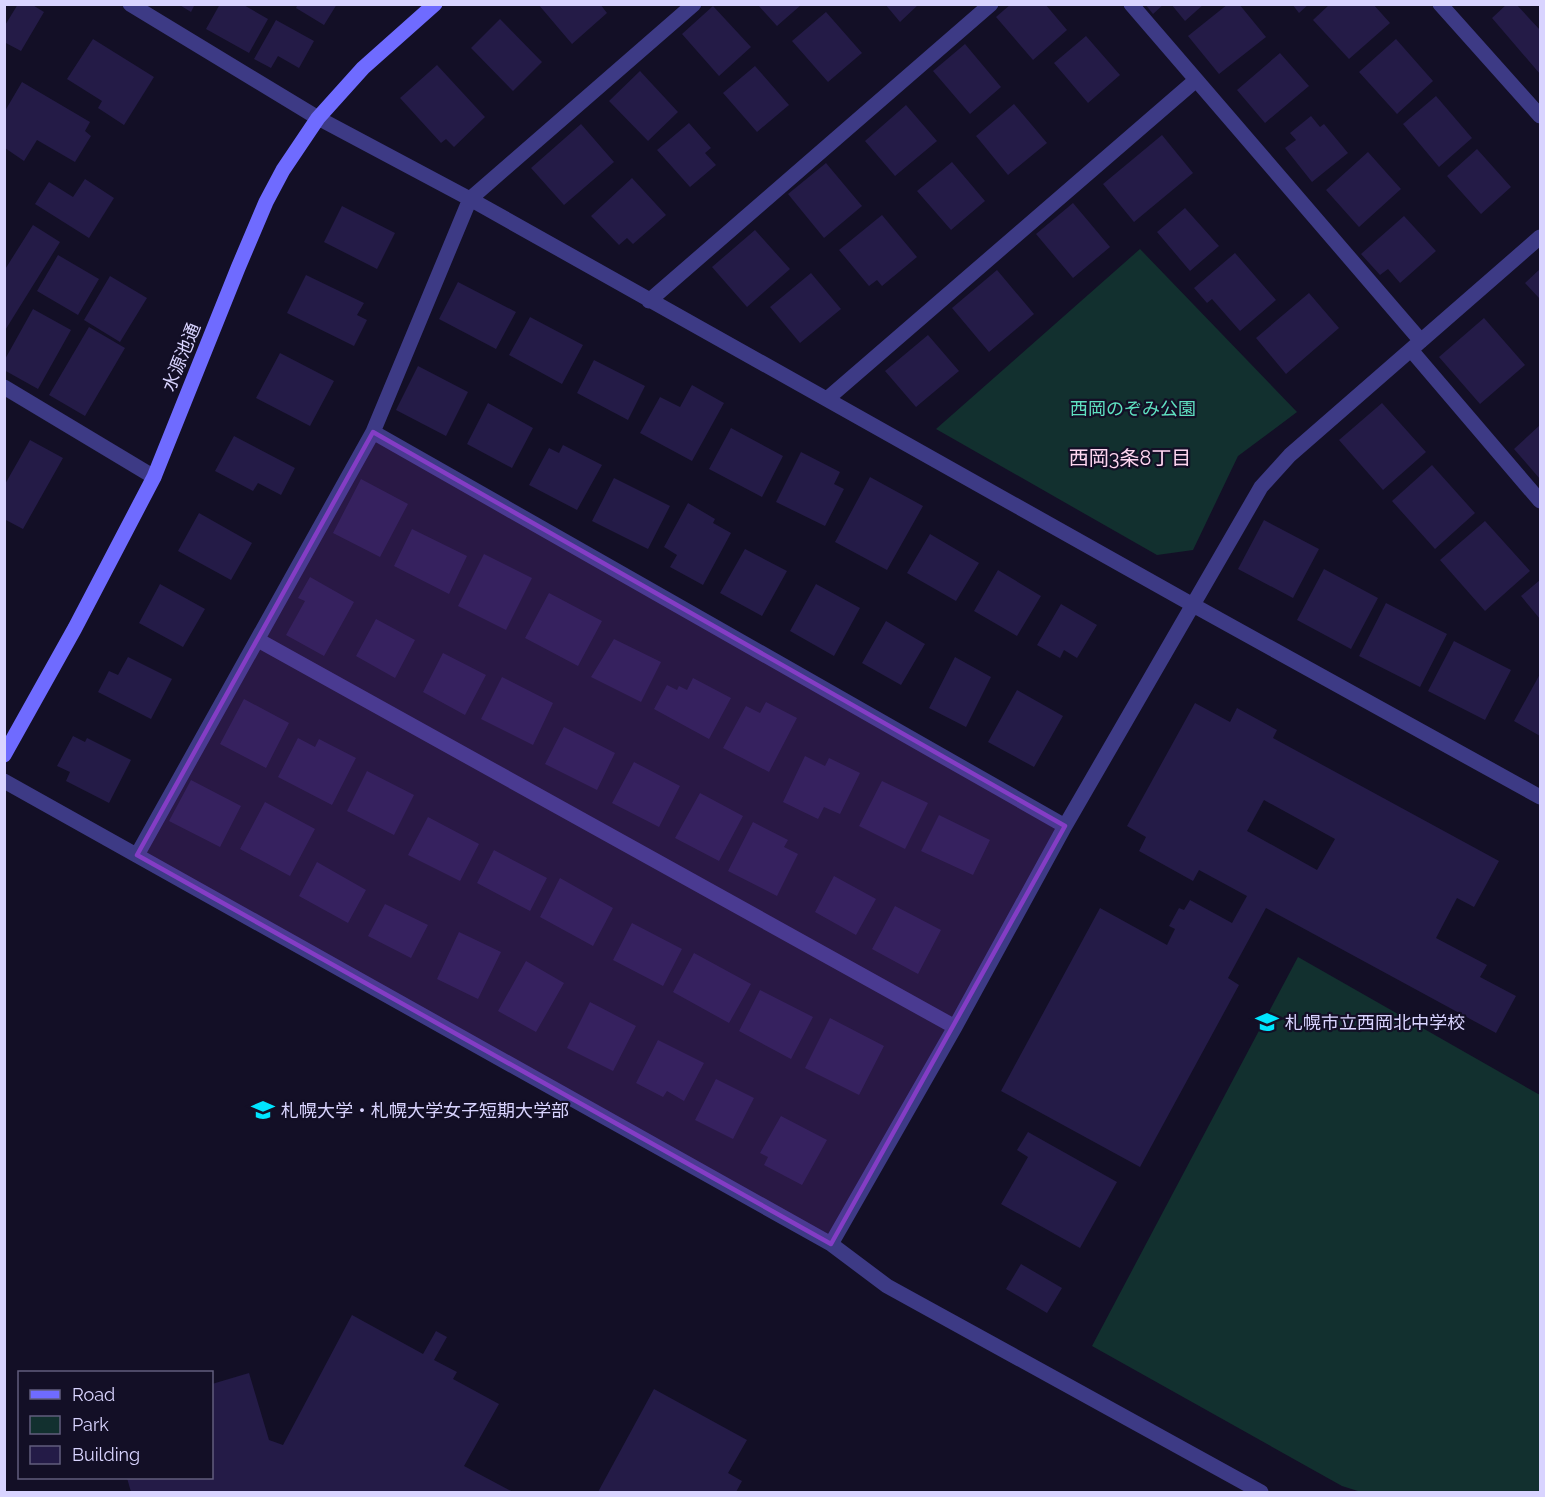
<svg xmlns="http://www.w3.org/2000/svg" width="1545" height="1497" font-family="Raleway,'Noto Sans JP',sans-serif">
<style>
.green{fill:#12302f}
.building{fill:#241b47;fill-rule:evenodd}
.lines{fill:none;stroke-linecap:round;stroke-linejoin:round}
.street{stroke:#3d3a85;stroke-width:15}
.secondary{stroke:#6f6bff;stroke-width:15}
.marked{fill:#843dc5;fill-opacity:0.2;stroke:#843dc5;stroke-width:4.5;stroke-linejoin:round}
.labels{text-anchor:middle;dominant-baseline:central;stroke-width:4.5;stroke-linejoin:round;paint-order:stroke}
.street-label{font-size:18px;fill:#d9d4ff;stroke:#130f26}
.park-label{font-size:18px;fill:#5fe0c0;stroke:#130f26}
.poi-label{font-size:18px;fill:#d9d4ff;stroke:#130f26;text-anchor:start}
.neighbourhood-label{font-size:20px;fill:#ffd6f0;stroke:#130f26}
</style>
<rect width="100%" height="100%" fill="#130f26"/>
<path class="green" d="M1140,249l157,163 -59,44 -45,94 -36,5 -221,-126z
M1298,957l242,138v397h-179l-19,-6 -250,-140z"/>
<path class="building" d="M18,4h13l13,8 -23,39 -17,-9v-15z
M178,4h17l-4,8z
M220,4h22l26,15 -19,34 -43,-24z
M298,4h39l-13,21 -28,-17z
M538,4h62l7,9 -35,31z
M885,4h34l-19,18z
M1011,4h34l22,26 -34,30 -37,-43z
M1145,4h19l-11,10z
M1171,4h33l-19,17z
M1228,4h11l27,33 -47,37 -31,-38z
M1292,4h17l-10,9z
M1330,4h43l17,19 -41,36 -36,-39z
M1507,4h9l24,26v44l-48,-56z
M758,5h43l-24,21z
M713,6l38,41 -32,29 -37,-42z
M826,12l36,41 -34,29 -36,-41z
M500,19l42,43 -29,29 -42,-43z
M276,20l38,21 -15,27 -21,-12 -7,12 -17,-9z
M1086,36l34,39 -32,28 -34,-40z
M93,39l61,38 -30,48 -26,-17 4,-7 -35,-22z
M1396,39l37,42 -36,33 -38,-42z
M965,44l36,43 -31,27 -37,-43z
M1280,53l29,33 -44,37 -28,-33z
M437,65l48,52 -31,30 -8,-8 -5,4 -41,-45z
M755,66l34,39 -32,27 -34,-39z
M640,71l38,41 -30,29 -39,-40z
M22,82l68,40 -5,9 6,5 -16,26 -38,-22 -13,21 -19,-13v-37z
M1436,96l36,42 -33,29 -36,-43z
M1014,104l33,39 -39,32 -32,-39z
M906,105l31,36 -42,35 -30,-35z
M1311,116l9,11 4,-3 24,29 -36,29 -27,-34 11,-8 -6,-7z
M689,123l22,25 -6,5 11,12 -26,22 -33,-37z
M581,124l33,38 -50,43 -33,-37z
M1162,135l31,38 -59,49 -31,-38z
M1477,149l34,38 -30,27 -34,-38z
M1368,152l33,37 -42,38 -33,-37z
M952,162l33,39 -34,29 -34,-39z
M826,163l36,43 -38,32 -36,-44z
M632,178l34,37 -33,29 -6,-6 -8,7 -28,-29z
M85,179l29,19 -25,40 -54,-34 14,-22 24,15z
M1073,203l37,44 -37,31 -37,-44z
M342,206l53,27 -18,36 -53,-27z
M1185,208l34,38 -29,25 -33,-39z
M882,215l35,42 -35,29 -5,-6 -8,6 -30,-36z
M1404,216l32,35 -36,32 -12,-14 -8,6 -19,-21z
M33,225l27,17 -56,90v-61z
M755,230l35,39 -43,38 -35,-40z
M1235,253l41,47 -36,31 -28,-32 -5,4 -13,-15z
M58,255l41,24 -21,36 -41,-24z
M1540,269v30l-15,-16z
M997,270l37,44 -45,38 -37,-44z
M811,273l30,36 -41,34 -30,-36z
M306,275l58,28 -7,12 10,5 -13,26 -67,-33z
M110,276l37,22 -27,44 -36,-22z
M458,282l58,30 -20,37 -57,-30z
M1309,293l30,35 -53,46 -30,-36z
M33,309l38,21 -33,59 -34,-19v-9z
M530,317l53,28 -21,39 -53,-29z
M1484,318l41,47 -45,39 -41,-47z
M89,327l36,21 -40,68 -36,-21z
M928,335l31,36 -43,36 -31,-36z
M280,353l54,28 -24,45 -54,-28z
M594,360l51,26 -17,34 -51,-27z
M418,366l50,26 -22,44 -50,-26z
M692,385l32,18 -32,58 -52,-28 20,-36 20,10z
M488,403l45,25 -21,40 -45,-24z
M1382,403l44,49 -43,38 -44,-50z
M1540,425v54l-26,-30z
M731,428l52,28 -21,41 -53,-28z
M234,436l61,32 -14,27 -23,-12 -5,8 -38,-20z
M30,440l33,18 -40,71 -19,-10v-33z
M563,445l39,20 -25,45 -48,-25 20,-37 10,5z
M801,452l39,20 -6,12 10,5 -19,37 -49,-24z
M1432,465l43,48 -40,36 -43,-48z
M870,477l53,29 -36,64 -52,-28z
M614,478l56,28 -22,43 -56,-28z
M361,479l47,25 -28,53 -47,-24z
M688,503l27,16 -2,4 18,10 -28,52 -33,-18 7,-12 -13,-8z
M199,513l53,30 -21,37 -53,-29z
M1264,520l55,29 -26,49 -55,-29z
M1485,521l45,50 -45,40 -45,-51z
M412,529l55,27 -18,38 -55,-28z
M930,534l49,29 -23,38 -49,-28z
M745,549l42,22 -25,45 -42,-23z
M484,554l48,24 -26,52 -48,-24z
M1324,569l54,29 -27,51 -54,-29z
M998,570l43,26 -24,40 -43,-25z
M310,577l44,25 -30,54 -38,-21 19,-34 -7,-3z
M1540,580v39l-19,-23z
M160,584l45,25 -22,38 -44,-24z
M816,584l44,24 -26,48 -44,-25z
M549,593l53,28 -24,45 -53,-28z
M1386,603l61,31 -27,53 -61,-31z
M1061,604l36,21 -20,33 -13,-8 -4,8 -23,-13z
M376,619l39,21 -20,38 -39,-22z
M886,621l39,23 -24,41 -39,-22z
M614,639l47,23 -20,40 -50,-25z
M1454,641l57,29 -26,50 -57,-29z
M443,653l43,22 -21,40 -42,-23z
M128,657l44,22 -21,40 -53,-27 11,-21 9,4z
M955,657l36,20 -25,50 -37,-19z
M1540,674v62l-26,-15z
M502,677l51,26 -20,42 -52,-26z
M693,678l38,20 -22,41 -55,-30 13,-24 10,5 2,-4 8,4z
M1017,690l46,26 -29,51 -46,-25z
M244,699l45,24 -23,45 -46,-24z
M766,702l31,16 -28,54 -46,-24 23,-42 14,7z
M1195,703l35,19 7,-14 40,22 -4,8 226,123 -25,46 -17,-9 -21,40 51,27 -7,12 36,19 -20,37 -230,-125 -38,70 11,7 -99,182 -139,-76 99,-183 67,37 8,-16 -6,-3 10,-18 5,2 6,-10 42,23 15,-27 -48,-26 -6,11 -54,-30 7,-14 -19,-11zM1264,800l71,39 -18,31 -70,-39z
M564,727l51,26 -18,37 -52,-26z
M73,736l12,6 2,-4 44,22 -22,43 -43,-22 4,-9 -13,-6z
M298,738l17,9 4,-8 37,19 -24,47 -54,-28z
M805,756l20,10 4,-8 31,15 -20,41 -16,-7 -6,12 -35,-17z
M634,762l46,24 -21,41 -47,-24z
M367,771l47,24 -20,40 -47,-24z
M191,780l50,26 -21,41 -51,-26z
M882,781l46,22 -23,46 -46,-23z
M700,793l43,23 -24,45 -44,-23z
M265,802l50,27 -25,47 -50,-27z
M939,815l51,25 -17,35 -52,-24z
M428,817l51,27 -19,37 -52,-26z
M753,822l35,18 -4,7 14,7 -21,42 -49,-25z
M494,850l53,28 -17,33 -53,-28z
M317,862l49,28 -18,33 -49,-27z
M834,876l42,23 -20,36 -41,-23z
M560,878l53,30 -20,38 -53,-29z
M385,904l43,21 -17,33 -43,-22z
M895,906l46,24 -23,44 -46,-25z
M632,923l50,26 -19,37 -50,-26z
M459,932l42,20 -23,47 -41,-20z
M694,953l57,31 -22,39 -56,-31z
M526,961l38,22 -28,49 -38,-21z
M760,990l53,27 -22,42 -52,-28z
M590,1002l46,24 -23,45 -46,-23z
M830,1018l54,28 -25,49 -54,-27z
M658,1040l46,23 -20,38 -17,-10 -4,6 -27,-14z
M716,1079l38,19 -21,41 -38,-19z
M781,1116l46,24 -25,45 -38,-20 4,-8 -8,-4z
M1028,1132l89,50 -37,66 -79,-44 27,-47 -11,-7z
M1021,1264l41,24 -15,25 -41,-24z
M352,1315l71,39 13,-23 11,6 -13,23 23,12 -4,7 46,25 -35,62 49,26h-382l-4,-14h85v-94l37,-11 20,67 14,5z
M654,1389l93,51 -19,33 14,8 -6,11h-138z"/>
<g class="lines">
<path class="street" d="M130,4l188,114 152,81 723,406 347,192
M1131,4l290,337
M1440,4l100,112
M649,301l342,-297
M1411,350l129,151
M4,387l150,90
M827,399l369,-319
M373,432l692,394
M258,640l697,387
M4,781l827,463 124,-217 110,-201 196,-339 29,-32 250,-218
M137,855l236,-423 97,-233 224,-195
M831,1244l56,42 374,206"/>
<path class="secondary" d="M4,755l71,-127 79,-151 84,-209 28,-66 17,-32 35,-52 45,-50 72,-64"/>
</g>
<path class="marked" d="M373,432l692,394 -234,418 -694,-389z"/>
<defs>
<g id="school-bare" transform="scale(1.8)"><path d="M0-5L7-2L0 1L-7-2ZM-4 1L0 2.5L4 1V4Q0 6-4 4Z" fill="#00e5ff" stroke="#130f26" stroke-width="2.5" paint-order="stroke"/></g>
<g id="university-bare" transform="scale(1.8)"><path d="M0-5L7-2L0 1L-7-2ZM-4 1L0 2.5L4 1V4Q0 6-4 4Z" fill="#00e5ff" stroke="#130f26" stroke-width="2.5" paint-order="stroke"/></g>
</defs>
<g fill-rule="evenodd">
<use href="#school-bare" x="1267" y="1022"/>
<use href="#university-bare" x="263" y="1110"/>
</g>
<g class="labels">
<g class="street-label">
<text transform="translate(181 357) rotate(-68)">水源池通</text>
</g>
<g class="park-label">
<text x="1133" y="408">西岡のぞみ公園</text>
</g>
<g class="poi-label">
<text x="1285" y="1022">札幌市立西岡北中学校</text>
<text x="281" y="1110">札幌大学・札幌大学女子短期大学部</text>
</g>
<g class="neighbourhood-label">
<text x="1130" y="458">西岡3条8丁目</text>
</g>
</g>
<rect width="1545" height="1497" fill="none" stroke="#d9d4ff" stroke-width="12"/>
<rect x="18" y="1371" width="195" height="108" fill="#130f26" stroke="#625e7d" stroke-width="1.5"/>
<rect x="30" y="1390" width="30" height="9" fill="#6f6bff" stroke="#625e7d" stroke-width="1.5"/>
<text x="72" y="1401" font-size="18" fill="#d9d4ff">Road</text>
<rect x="30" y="1416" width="30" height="18" fill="#12302f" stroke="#625e7d" stroke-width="1.5"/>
<text x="72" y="1431" font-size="18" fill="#d9d4ff">Park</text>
<rect x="30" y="1446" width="30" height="18" fill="#241b47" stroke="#625e7d" stroke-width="1.5"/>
<text x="72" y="1461" font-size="18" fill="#d9d4ff">Building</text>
</svg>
